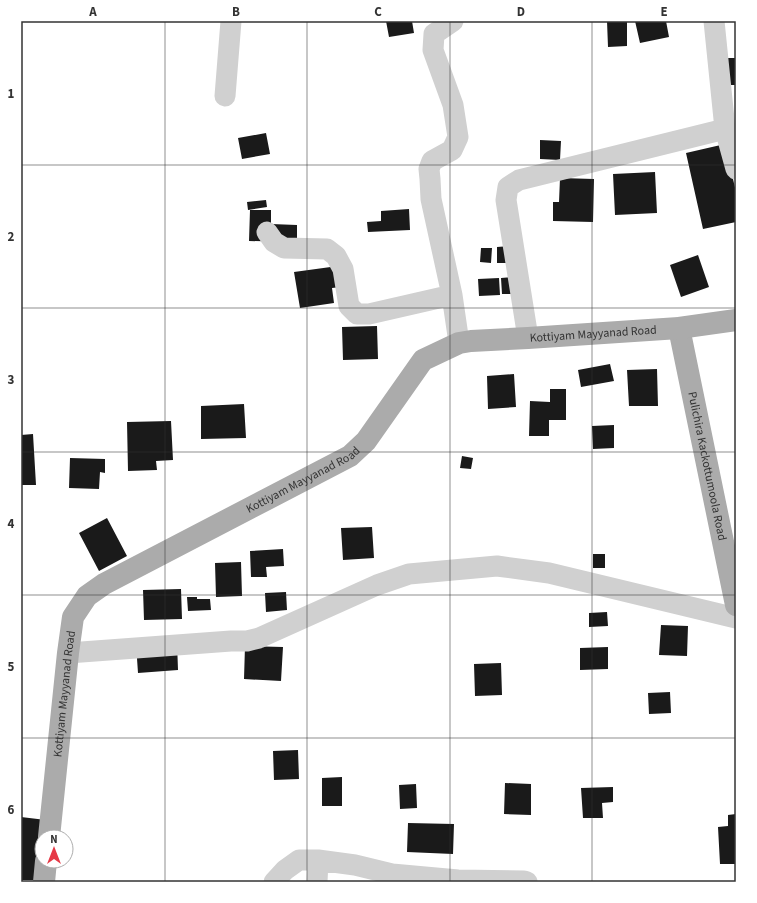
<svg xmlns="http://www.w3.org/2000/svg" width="757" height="903" font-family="'Source Sans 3',sans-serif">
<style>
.building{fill:#1a1a1a}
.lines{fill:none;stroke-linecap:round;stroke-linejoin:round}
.minor{stroke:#d0d0d0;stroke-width:21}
.major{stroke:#ababab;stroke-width:22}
.grid{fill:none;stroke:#333;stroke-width:1;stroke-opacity:0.55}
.labels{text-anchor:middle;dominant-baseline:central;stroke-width:4;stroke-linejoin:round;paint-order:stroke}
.street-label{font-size:12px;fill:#333;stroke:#fff}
.neatline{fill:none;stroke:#333;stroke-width:1.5}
.grid-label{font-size:13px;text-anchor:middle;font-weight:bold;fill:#333}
</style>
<rect width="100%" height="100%" fill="#fff"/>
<path class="building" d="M386,21h26l2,12 -25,4z
M607,21h20v25l-19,1z
M635,21h31l3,16 -29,6z
M726,58h10v27h-9z
M266,133l4,21 -28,5 -4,-21z
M540,140l21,1 -1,19 -20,-1z
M725,144l11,48v30l-33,7 -17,-76z
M655,172l2,41 -42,2 -2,-41z
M560,178l34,1 -1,43 -40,-1v-19h6z
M266,200l1,7 -19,3 -1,-8z
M409,209l1,21 -42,2 -1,-10 14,-1v-10z
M250,210h21v14l26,1v17l-48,-1z
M510,246v17h-13v-16z
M481,248h11l-1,15 -11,-1z
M698,255l11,32 -28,10 -11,-32z
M338,266l3,21 -9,1 2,15 -34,5 -6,-36z
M515,277l1,17h-14l-1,-16z
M499,278l1,17 -21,1 -1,-17z
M377,326l1,33 -35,1 -1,-33z
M610,364l4,17 -33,6 -3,-17z
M657,369l1,37h-29l-2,-36z
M514,374l2,33 -28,2 -1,-33z
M550,389h16v31h-17v16h-20l1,-35 20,1z
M244,404l2,34 -45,1v-33z
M171,421l2,39 -17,1 1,9 -29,1 -1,-49z
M614,425v23l-21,1 -1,-23z
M33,434l3,51h-15v-50z
M462,456l11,2 -2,11 -11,-1z
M70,458l35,1v14l-5,-1 -1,17 -30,-1z
M107,518l20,38 -28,15 -20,-38z
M372,527l2,31 -31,2 -2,-32z
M283,549l1,17 -18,1 1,10h-16l-1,-26z
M593,554h12v14h-12z
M241,562l1,34 -26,1 -1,-34z
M181,589l1,30 -38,1 -1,-30z
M286,592l1,18 -21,2 -1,-19z
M187,597h10v2h13l1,11 -23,1z
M607,612l1,14 -19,1v-14z
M661,625l27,1 -1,30 -28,-1z
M177,642l1,28 -40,3 -2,-29z
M245,646l38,1 -2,34 -37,-2z
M608,647v22l-28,1v-22z
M501,663l1,32 -27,1 -1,-32z
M670,692l1,21 -22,1 -1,-21z
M298,750l1,29 -25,1 -1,-29z
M342,777v29h-20v-28z
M505,783l26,1v31l-27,-1z
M416,784l1,24 -17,1 -1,-24z
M613,787v15l-11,1 1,15h-20l-2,-30z
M736,814v50h-16l-2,-37 10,-1v-11z
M21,817l25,3 -4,17v20l-7,23h-14z
M408,823l46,1 -1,30 -46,-2z"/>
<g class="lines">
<path class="minor" d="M453,21l-19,13 -1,16 20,55 5,32 -6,13 -20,11 -3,8 1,10 1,20 21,96 7,48
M714,21l11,108 11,40
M225,96l6,-75
M267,232l7,10 10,6 43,1 9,7 7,13 6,37 8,8h12l83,-19
M528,338l-22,-138 2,-13 11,-7 206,-51
M68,653l163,-12h16l12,-3 118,-53 32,-11 88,-8 52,7 187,45
M274,882l11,-12 14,-10h19l37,5 37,9 66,6 66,1 3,1
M317,882l1,-22"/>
<g class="major">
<path id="s1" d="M679,328l57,277"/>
<path id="s2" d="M49,837l19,-184 5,-36 14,-21 17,-12 246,-128 16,-15 57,-81 36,-17 12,-2 57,-3 151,-10 57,-8"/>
<path d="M44,882l2,-21"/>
</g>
</g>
<path class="grid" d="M165,21v861M307,21v861M450,21v861M592,21v861M21,165h715M21,308h715M21,452h715M21,595h715M21,738h715"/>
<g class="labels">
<g class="street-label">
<text stroke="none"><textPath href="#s2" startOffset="840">Kottiyam Mayyanad Road</textPath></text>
<text stroke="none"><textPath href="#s1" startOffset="141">Pulichira Kackottumoola Road</textPath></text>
<text stroke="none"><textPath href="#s2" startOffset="492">Kottiyam Mayyanad Road</textPath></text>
<text stroke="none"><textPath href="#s2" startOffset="144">Kottiyam Mayyanad Road</textPath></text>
</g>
</g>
<rect width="757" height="903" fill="none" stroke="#ffffff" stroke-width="44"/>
<g transform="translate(54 849)"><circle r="19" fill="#ffffff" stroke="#adadad"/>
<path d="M0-3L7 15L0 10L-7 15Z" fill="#e63946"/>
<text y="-6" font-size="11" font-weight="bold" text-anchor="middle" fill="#333333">N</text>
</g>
<rect x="22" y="22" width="713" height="859" class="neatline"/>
<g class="grid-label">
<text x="93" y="16">A</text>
<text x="236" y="16">B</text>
<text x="378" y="16">C</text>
<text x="521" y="16">D</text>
<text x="664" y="16">E</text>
<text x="11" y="98">1</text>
<text x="11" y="241">2</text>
<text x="11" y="384">3</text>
<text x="11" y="528">4</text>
<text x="11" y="671">5</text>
<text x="11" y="814">6</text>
</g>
</svg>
